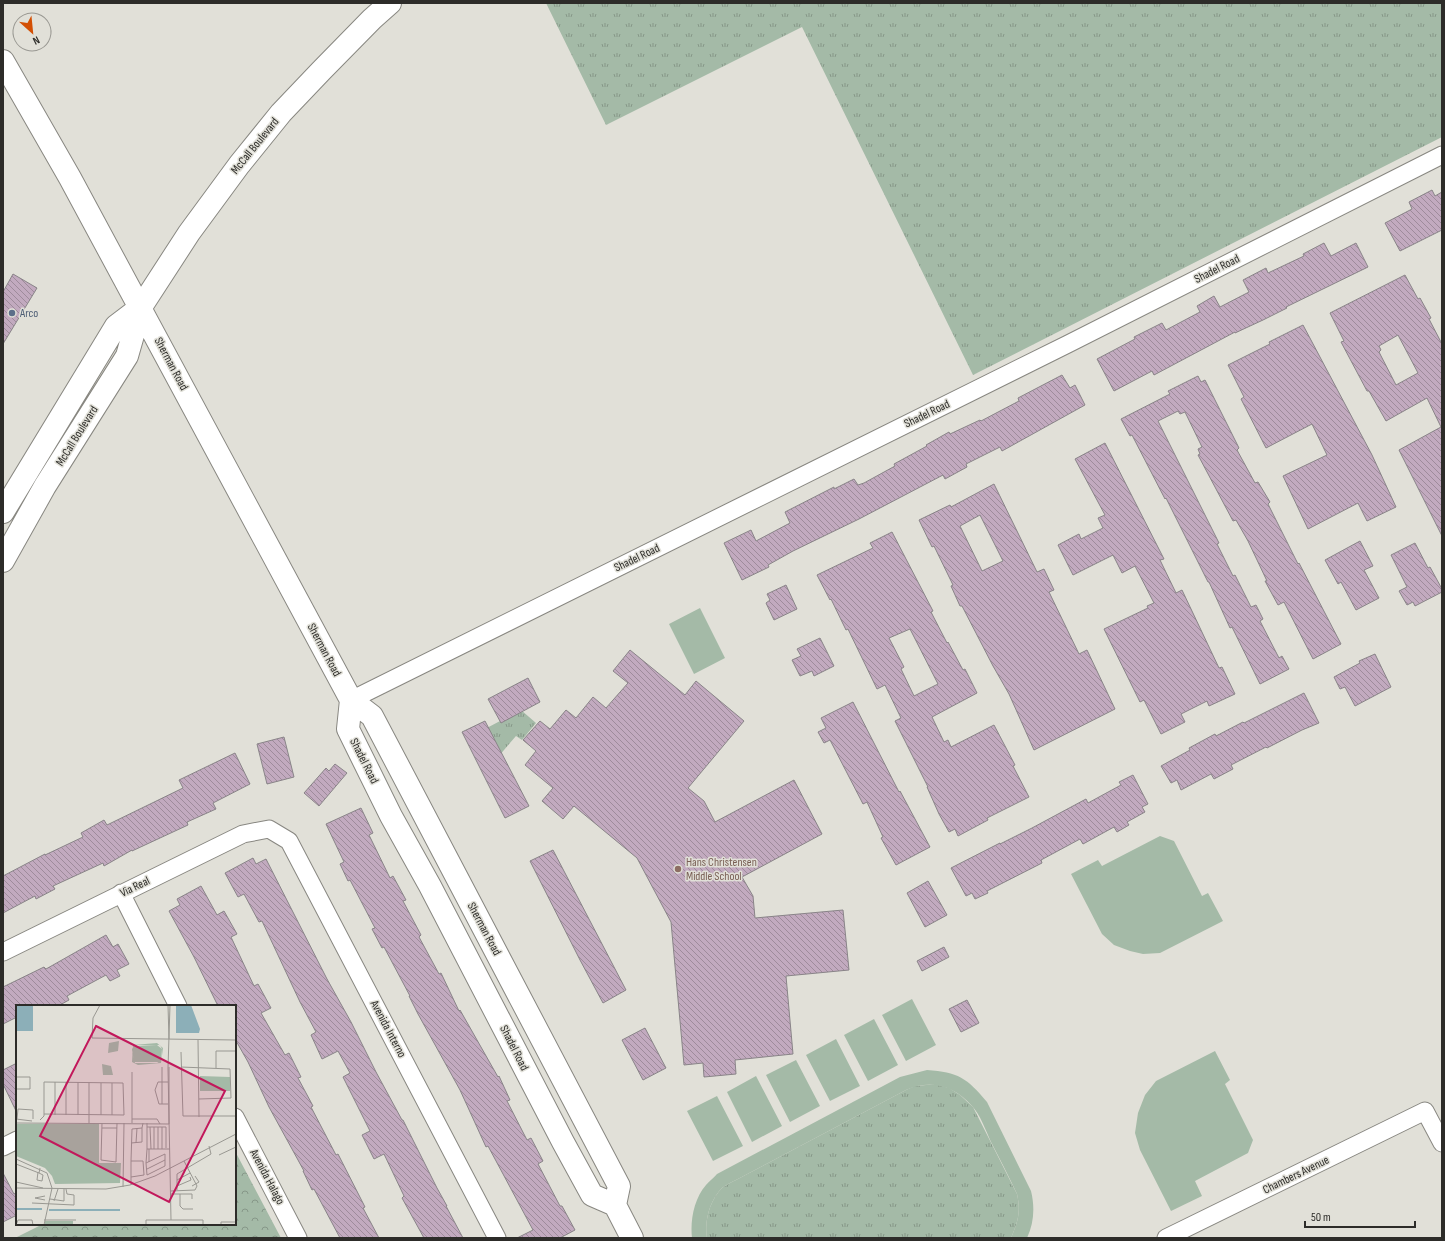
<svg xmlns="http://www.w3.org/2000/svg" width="1445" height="1241" font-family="'Sofia Sans Condensed',sans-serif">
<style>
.grass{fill:url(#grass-tufts)}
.park{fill:url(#park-crowns)}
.pitch{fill:#a4baa7}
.building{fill:url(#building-back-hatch);stroke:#898488;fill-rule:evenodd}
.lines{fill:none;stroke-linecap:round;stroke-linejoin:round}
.street-casing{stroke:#888781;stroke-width:19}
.secondary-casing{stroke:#888781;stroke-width:24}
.street{stroke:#fff;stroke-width:17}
.secondary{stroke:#fff;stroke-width:22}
.service-dot{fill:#5c6f8a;stroke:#e1e0d8;stroke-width:1.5}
.education-dot{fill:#8d6e63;stroke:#e1e0d8;stroke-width:1.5}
.labels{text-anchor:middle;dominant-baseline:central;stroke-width:3;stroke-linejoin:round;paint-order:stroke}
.street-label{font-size:12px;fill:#2d2c29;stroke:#e1e0d8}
.service-label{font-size:12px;fill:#4e5e75;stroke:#e1e0d8;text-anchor:start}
.education-label{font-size:12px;fill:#785e54;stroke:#e1e0d8;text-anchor:start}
.inset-river{fill:none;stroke:#8cafb8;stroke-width:2}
.inset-road{fill:none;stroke:#999892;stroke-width:1}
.view{fill:#c2185b;fill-opacity:0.15;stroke:#c2185b;stroke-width:2}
.inset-edge{fill:none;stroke:#2d2c29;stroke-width:2}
</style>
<defs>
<pattern id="grass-tufts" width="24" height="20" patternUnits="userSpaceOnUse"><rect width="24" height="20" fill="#a4baa7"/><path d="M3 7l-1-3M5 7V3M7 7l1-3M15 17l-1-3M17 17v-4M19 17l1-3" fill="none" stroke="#869788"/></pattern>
<pattern id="park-crowns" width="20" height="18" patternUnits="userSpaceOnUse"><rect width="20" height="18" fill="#a4baa7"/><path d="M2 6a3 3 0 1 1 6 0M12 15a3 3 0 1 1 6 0" fill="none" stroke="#869788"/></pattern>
<pattern id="building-back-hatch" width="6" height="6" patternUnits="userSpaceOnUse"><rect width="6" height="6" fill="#c2aabf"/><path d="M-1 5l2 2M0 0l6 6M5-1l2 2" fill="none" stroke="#9e8b9b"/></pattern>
</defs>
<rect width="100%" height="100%" fill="#e1e0d8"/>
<path class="grass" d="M546,3h896v134l-469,238 -171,-348 -196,98z
M521,710l15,13 -14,17 -6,-4 -18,21 -15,-27z
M926,1085h12l11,3 11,7 13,12 44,87c4,17 1,28 -6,44h-304c-3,-17 3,-38 15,-50 4,-3 9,-6 14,-8l170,-90 9,-4z"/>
<path class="park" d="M235,1151l46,87h-266l28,-14h192z"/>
<path class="pitch" d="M700,608l25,50 -31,16 -25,-50z
M1160,836l14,5 28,55 6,-3 15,28 -63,32 -17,1 -13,-3 -16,-6 -12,-11 -31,-60 27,-14 4,6z
M912,999l24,46 -30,16 -24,-46z
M874,1019l24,46 -30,16 -24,-46z
M836,1039l24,47 -30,15 -24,-46z
M1215,1051l15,29 -5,4 28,56 -5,13 -53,28 7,15 -31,15 -31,-61 -5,-17 3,-20 7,-18 11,-14z
M796,1060l24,46 -30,16 -24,-47z
M927,1070c31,2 40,8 60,32l44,89c4,16 3,32 -4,47h-16c7,-16 10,-27 6,-44 -8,-17 -17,-35 -26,-52 -5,-11 -11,-28 -19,-36 -17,-20 -42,-27 -66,-16l-170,90c-5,2 -10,5 -14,8 -12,12 -18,33 -15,50h-15c-2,-18 2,-39 14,-53 3,-4 8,-7 11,-11l183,-97z
M756,1076l26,50 -30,16 -25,-50z
M717,1096l26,50 -30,15 -26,-50z"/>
<path class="building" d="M1432,190l3,6 7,-4v38l-42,21 -15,-28 27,-14 -3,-7z
M1324,243l7,13 25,-13 12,24 -82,40 1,1 -24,12 -28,13v-1l-81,43 -2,-4 -38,20 -17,-32 38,-20 -1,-2 28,-14 4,7 34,-18 -3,-6 17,-10 6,11 29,-15 -6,-12 23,-12 2,5 36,-17 -1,-2z
M13,274l24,14 -34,56v-52z
M1405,275l13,24 2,-1 11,20 -2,1 13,25v192l-43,-86 42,-23 -14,-29 -41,23 -17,-30h-2l-26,-49 3,-1 -14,-28zM1398,335l20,38 -22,12 -17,-33 2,-2 -2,-4z
M1303,325l69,130 24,52 -29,14 -9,-18 -50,26 -25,-53 44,-21 -15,-31 -46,24 -25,-49 3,-2 -16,-32 42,-21 -1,-2z
M1062,375l8,13 5,-3 10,20 -83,46 -2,-4 -34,17 1,3 -22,12 -2,-4 -84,44 -66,32 -25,14 1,2 -27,13 -18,-37 27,-13 5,11 34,-18 -5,-11 49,-25v2l20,-10 4,6 6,-2 31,-17 -1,-2 33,-18 -1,-1 23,-13 1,2 30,-14 1,1 38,-20 -1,-3z
M1198,376l3,6 4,-2 34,68 -2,2 18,33 3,-1 12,20 -2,2 30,60 1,-1 42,81 -28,15 -29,-57 -6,3 -13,-24h2l-19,-40 -12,-21 -3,1 -35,-66 2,-1 -2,-5 4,-2 -17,-35 -5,2 -2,-3 -20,10 61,122 -2,1 16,32 2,-1 16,32 5,-2 7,14 -3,2 19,37 3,-2 7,13 -29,15 -28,-57 -2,1 -21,-46h-1l-42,-84 -1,1 -33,-64 -2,1 -9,-17 49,-25 -2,-3z
M1105,443l59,116 -4,1 16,33 6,-3 37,78 3,-1 13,27 -26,12 -2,-5 -26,13 4,8 -24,12 -17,-34 -4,2 -36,-73 44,-21 -1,-2 7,-3 -19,-37 -13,7 -9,-18 -40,20 -15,-30 21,-11 2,5 22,-11 -5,-10 7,-3 -30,-56z
M994,484l43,88 7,-3 10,21 -5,2 30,62 8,-4 28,59 -81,41 -25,-56 -16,-28 -31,-60h-2l-9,-20 2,-1 -19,-39 -2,1 -13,-27 31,-15 1,2zM980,515l23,46 -21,10 -22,-45z
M892,532l41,79 -2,1 16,31 1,-1 15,28 2,-1 12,24 -45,24 12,25 4,-2 3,7 43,-22 21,40 -2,1 16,31 -42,21 1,2 -30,16 -3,-7 -6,3 -10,-18 -12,-27h1l-33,-66 6,-3 -16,-33 -8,4 -29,-60 -2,1 -15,-31 -1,1 -13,-25 56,-27 -3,-5zM910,629l28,55 -24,12 -13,-27 3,-2 -15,-29z
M1360,541l13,25 -9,4 15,28 -23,12 -15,-28 -3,2 -13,-24z
M1415,543l13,25 2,-1 12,22v3l-27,14 -2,-4 -6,3 -8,-14 8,-4 -16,-32z
M786,585l11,24 -23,11 -8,-17 4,-3 -3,-6z
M820,638l14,28 -20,10 -2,-5 -12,5 -8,-16 9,-4 -4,-7z
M630,650l55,45 11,-14 48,40 -56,67 16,13 11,21 79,-42 28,54 -80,43 11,19 2,22 88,-8 6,60 -63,6 7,78 -58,6 1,14 -32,3 -1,-14 -19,2 -13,-143 -34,-64 -63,-52 -11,13 -21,-18 11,-13 -28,-23 11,-14 -13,-11 17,-19 10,8 16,-19 10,8 17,-21 13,11 22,-25 -15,-12z
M1375,654l16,33 -36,19 -10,-19 -5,2 -6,-12 26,-14 -1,-2z
M528,678l12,24 -39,21 -13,-24z
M1304,693l15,30 -17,7 -35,18 -1,-1 -35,18 2,4 -19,10 -3,-5 -30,16 -4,-10 -6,3 -10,-17 29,-16 -1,-2 26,-14 1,2 27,-14 1,1z
M853,702l46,90 1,-1 30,56 -34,18 -15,-27 2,-1 -16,-35 -4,2 -33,-64 -6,3 -6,-11 8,-4 -5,-10z
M485,721l44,85 -24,12 -43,-86z
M284,737l10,40 -27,7 -10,-40z
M235,753l15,31 -37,19 3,6 -29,13 1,3 -56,26v-1l-28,16 -1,-3 -50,23 2,3 -19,10 -1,-3 -32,17v-37l42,-22v1l38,-18 -2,-4 23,-13 3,5 76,-37 -4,-8z
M335,764l12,9 -28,33 -15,-13 22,-25 3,3z
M1133,775l15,29 -6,3 3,5 -18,10 2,3 -12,7 -3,-5 -31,17 -3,-5 -39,21 1,3 -55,28 1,2 -13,6 -3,-6 -6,3 -15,-28 49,-25v1l32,-16 54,-29 2,4 33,-18 -2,-3z
M361,808l12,25 -4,2 21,43 3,-2 13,24 -3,1 18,34 -2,2 20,37 2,-1 18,38 1,-1 38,67 1,-1 11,24 -3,1 20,39 4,-2 12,23 -5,3 22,42h2l13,24 -15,8h-43l16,-8 -45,-84 -2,1 -26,-57 -42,-76 -9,-18h1l-26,-49 -2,1 -10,-19 3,-1 -25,-48 -2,1 -8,-17 4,-2 -18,-38z
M553,850l73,140 -23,13 -23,-43 -50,-99z
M253,858l3,6 10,-5 61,120 24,43 25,50 26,48h1l34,68 10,18h-1l17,32h-39l-22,-40 2,-2 -20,-42 -10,5 -12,-24 8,-4 -27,-54 7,-4 -12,-22 -16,8 -11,-24 5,-3 -16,-30 -38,-81 -3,1 -15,-28 -6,3 -13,-24z
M928,881l19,34 -22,12 -18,-34z
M201,886l16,29 7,-4 13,23 -6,3 23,49 4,-2 13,24 -10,5 24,42 4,-2 12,24 -3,1 15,28 -2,1 25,48 2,-1 27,53 -2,1 16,30h-39l-26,-49 -2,1 -9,-19h1l-35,-64 -21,-45 -13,-23v-33h-17l-24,-49 -25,-46 11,-6 -3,-6z
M106,935l7,12 5,-3 11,20 -12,6 3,6 -10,5 -4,-6 -39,21 2,4 -11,6h-41v11l-14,7v-37l41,-20 2,2z
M944,947l5,10 -27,14 -5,-10z
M967,1000l12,23 -18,9 -12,-23z
M645,1028l21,40 -23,12 -21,-40z
M17,1063v50l-14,-29v-14z
M3,1173l11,21 3,-2v23l-14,7z"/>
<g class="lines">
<g class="street-casing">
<path id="street" d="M351,700l717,-356 374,-189
M121,893l57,113
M3,952l240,-118 26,-5 20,12 208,397
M235,1117l63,121
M3,1147l14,-7
M1166,1238l259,-127 17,32"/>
</g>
<g class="secondary-casing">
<path id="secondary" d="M3,61l67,117 281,522 21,16 247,470 -4,19 17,33
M3,512l113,-186 25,-19
M3,561l42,-75 82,-130 14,-49 48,-74 50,-68 42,-52 40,-42 51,-52 18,-16
M351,700l-3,29 43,87 39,70 133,256 29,53 23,10"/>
</g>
<use href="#street" class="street"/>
<use href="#secondary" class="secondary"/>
</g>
<circle class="service-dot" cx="12" cy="313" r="4"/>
<circle class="education-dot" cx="678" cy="869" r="4"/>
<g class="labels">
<g class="street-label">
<text transform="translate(255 146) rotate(-51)">McCall Boulevard</text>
<text transform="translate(1217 269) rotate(-27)">Shadel Road</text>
<text transform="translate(171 364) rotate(62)">Sherman Road</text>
<text transform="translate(927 414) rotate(-26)">Shadel Road</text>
<text transform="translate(77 436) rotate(-58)">McCall Boulevard</text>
<text transform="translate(637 558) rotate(-26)">Shadel Road</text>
<text transform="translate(324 650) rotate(62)">Sherman Road</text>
<text transform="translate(364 761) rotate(63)">Shadel Road</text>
<text transform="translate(135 887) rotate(-26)">Via Real</text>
<text transform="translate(484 929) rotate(62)">Sherman Road</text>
<text transform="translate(388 1029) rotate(62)">Avenida Interno</text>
<text transform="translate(514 1048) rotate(63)">Shadel Road</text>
<text transform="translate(1296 1175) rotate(-26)">Chambers Avenue</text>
<text transform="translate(267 1177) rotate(62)">Avenida Halago</text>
</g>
<g class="service-label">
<text x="20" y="313">Arco</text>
</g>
<g class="education-label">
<text x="686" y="862">Hans Christensen<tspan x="686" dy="14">Middle School</tspan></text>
</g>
</g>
<g transform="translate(16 1005)">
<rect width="220" height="220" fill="#e1e0d8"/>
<path d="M141,40l5,4 -1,13h-27l-2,-13 3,-3zM0,119h83v39h22l-1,20 -65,1 -3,-8 -7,-8 -29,-12z" fill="#a4baa7"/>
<path d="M184,71l30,1v14h-30zM29,216h28v4h-28z" fill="#a4baa7"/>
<path d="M103,36l-1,10 -10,2 1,-10zM141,38l6,5 -2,15 -23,2 -6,-3 1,-17zM121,40h23l2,4v11l-5,3h-22l-3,-14zM86,59l9,2 2,9h-10z" fill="#a4baa7" fill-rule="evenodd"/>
<path d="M0,0h17v26h-17zM160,0h15l9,24 -1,4h-23z" fill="#8cafb8"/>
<path class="inset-river" d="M0,204h26M33,205h71"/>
<path class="inset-road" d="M84,0l-7,13 -1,20 144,2M152,0l1,34M154,0l-2,63 3,152M182,35l1,77M165,47l2,64h53M146,62v37M153,62v57M165,62l49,2 1,29 -32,1M200,63v-17h20M116,67v47M39,77v33M50,77v33M62,77v33M85,78v32M96,78v32M0,84h14v-12h-14v12M152,99h-9l-4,-14 3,-8h10M0,114l16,2M1,114l1,-10 15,1v9M24,115l4,-4v-34l79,1 1,32 -80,-1M0,118l153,1M73,118v-41M86,118l-1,37 15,2 1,-39M116,118v-4h25l3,5M131,118v26h23M131,122h19v21M134,122l1,22M138,122v22M142,122v22M146,122v22M86,123h15M115,138l11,-1v-14M120,138l1,-15M203,150l17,-8M0,154l31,14 5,15M115,156l1,-32 10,-1 1,-5M133,157v-13M130,158l19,-9v12l-18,9 -1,-12 1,-14M0,159l23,9 1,-5M131,164l18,-9M22,167l-1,8 5,1 1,-6 -4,-2M115,172l13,-2 -1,-14h-12v24M161,175v-6l34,-20 -2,-8M0,177l27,6M161,181l14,-6 -1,-3M176,181l7,-4 -4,-6M107,182l1,-64M0,183l90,1 24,-4 25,-9 81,-42M161,185v-10l13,-7M155,186l24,-1 2,-4 -13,-25M155,189h9v12l3,3h10M164,189h12v5M29,191l-10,2 10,2M34,194l14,2v-12M38,196l4,-12M16,198l42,2v-10l-7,-1 -1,-5M28,215h32M0,220l2,-5h14l1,5M28,220l8,-37M130,220v-5h57v5M205,220v-3h15"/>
<path class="view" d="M80,21l129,65 -56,111 -129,-66z"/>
<rect width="220" height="220" class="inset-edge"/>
</g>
<rect width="1445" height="1241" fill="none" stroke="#2d2c29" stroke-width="8"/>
<g transform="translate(32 32) rotate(153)"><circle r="19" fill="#e1e0d8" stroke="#999892"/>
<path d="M0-3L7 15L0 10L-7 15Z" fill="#d34f04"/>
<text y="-6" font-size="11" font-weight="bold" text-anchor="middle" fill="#2d2c29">N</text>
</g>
<path d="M1305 1221v6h110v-6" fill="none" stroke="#2d2c29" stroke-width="2"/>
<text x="1311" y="1221" font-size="12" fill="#2d2c29" stroke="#e1e0d8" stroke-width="3" paint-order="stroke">50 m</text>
</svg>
